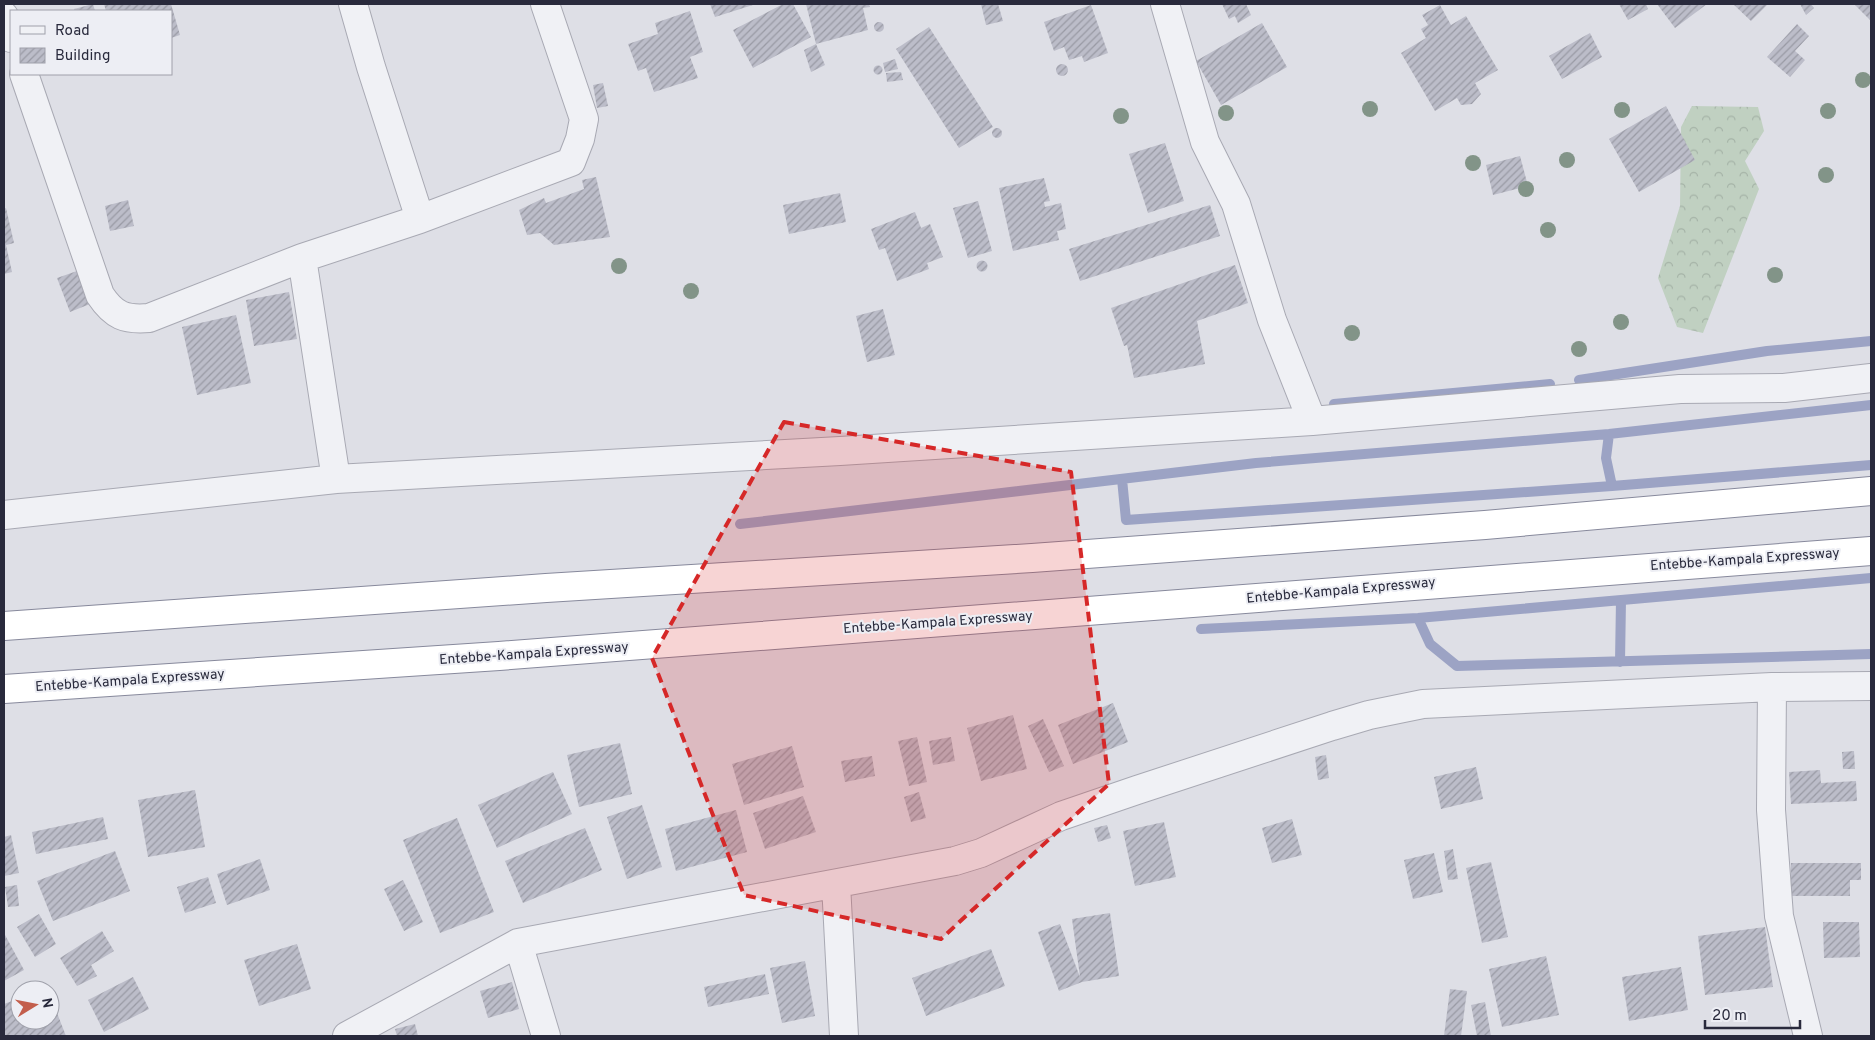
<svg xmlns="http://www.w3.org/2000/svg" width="1875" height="1040" font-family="Overpass,sans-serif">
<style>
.forest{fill:url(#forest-crowns)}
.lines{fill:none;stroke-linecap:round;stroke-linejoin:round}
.stream{stroke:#9ca3c4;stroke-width:10}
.building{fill:url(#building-hatch)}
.minor-casing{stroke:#a8a9b3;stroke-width:30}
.motorway-casing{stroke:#87899c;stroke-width:30}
.minor{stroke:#f0f1f5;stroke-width:28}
.motorway{stroke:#fff;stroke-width:28}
.tree{fill:#829488}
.marked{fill:#d62828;fill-opacity:0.2;stroke:#d62828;stroke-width:4;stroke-dasharray:10 6;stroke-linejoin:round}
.labels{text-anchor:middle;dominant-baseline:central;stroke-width:4;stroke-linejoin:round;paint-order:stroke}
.street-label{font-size:14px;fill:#292a3c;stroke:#edeef4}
</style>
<defs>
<pattern id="forest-crowns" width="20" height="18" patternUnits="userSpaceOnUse" patternTransform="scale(1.25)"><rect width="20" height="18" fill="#c0d0c1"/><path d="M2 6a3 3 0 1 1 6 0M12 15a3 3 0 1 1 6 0" fill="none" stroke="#a5b3a7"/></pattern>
<pattern id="building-hatch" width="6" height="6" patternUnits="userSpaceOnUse" patternTransform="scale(1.25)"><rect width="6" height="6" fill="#bcbdc9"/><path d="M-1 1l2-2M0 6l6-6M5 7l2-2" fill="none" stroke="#999aa4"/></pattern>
</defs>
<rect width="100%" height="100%" fill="#dedfe6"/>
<path class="forest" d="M1692,106l66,1 6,24 -19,30 14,28 -56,144 -26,-6 -19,-49 22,-72 1,-79z"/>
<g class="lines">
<path class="stream" d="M1579,380l188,-29 104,-10
M1334,404l216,-20
M1609,434l-3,24 6,28
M1122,479l4,41 486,-34 259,-21
M740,524l516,-61 353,-29 262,-29
M1418,618l12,26 27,22 414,-12
M1201,629l217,-11 453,-40
M1620,662l1,-62"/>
</g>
<path class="building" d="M93,4l2,7h-20l-1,-2z
M104,4h67l9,31 -9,3v-27h-65z
M710,4h46l-41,13z
M783,4h10l18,33 -58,31 -20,-38z
M806,4h63l1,3 -7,1 5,22 -52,14z
M981,4h17l5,17 -17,4z
M1222,4h24l5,11 -13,8 -3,-7 -6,3z
M1619,4h27l2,5 -20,11z
M1657,4h50l-32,24z
M1733,4h35l-17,17z
M1800,4h11l3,4 -8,7z
M1856,4h15v17l-16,-16z
M1091,5l17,48 -24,9 -2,-6 -13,4 -5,-13 -10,4 -10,-29z
M1440,5l11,20 15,-9 32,54 -23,13 6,11 -9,10 -11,1 -4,-7 -22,13 -34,-58 25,-15 -5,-9 7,-4 -6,-10z
M690,11l13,41 -13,5 8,21 -44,14 -8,-24 -8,3 -10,-27 30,-10 -3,-11z
M874 27a5 5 0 1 1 10 0a5 5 0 1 1-10 0Z
M1262,23l25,44 -66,38 -25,-44z
M1797,24l12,12 -14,15 10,9 -15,17 -23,-20z
M929,27l64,100 -34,21 -63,-99z
M1590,33l12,24 -40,22 -13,-23z
M816,44l9,21 -14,7 -7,-22z
M895,59l3,10 -13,3 -2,-9z
M1056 70a6 6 0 1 1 12 0a6 6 0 1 1-12 0Z
M873.5 70a4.5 4.5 0 1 1 9 0a4.5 4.5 0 1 1-9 0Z
M901,72l2,8 -16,2 -1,-9z
M603,83l5,23 -11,2 -4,-23z
M1666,106l29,54 -56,32 -30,-53z
M992 133a5 5 0 1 1 10 0a5 5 0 1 1-10 0Z
M1165,143l19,58 -36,12 -19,-59z
M1520,156l8,30 -35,9 -7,-30z
M596,177l14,60 -56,8 -14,-12 -13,2 -8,-25 25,-12 2,5 38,-14 -2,-9z
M1044,178l6,23 -6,1 1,5 16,-4 5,26 -9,2 2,9 -46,11 -14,-63z
M840,193l6,29 -57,12 -6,-29z
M128,200l6,26 -24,5 -5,-25z
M978,201l14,50 -24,7 -15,-50z
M1210,205l10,31 -140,45 -11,-32z
M6,208l8,35 -8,2 6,27 -8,2v-65z
M915,212l6,16 9,-4 13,33 -16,6 2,6 -32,12 -12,-33 -6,2 -8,-21z
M976.5 266a5.5 5.5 0 1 1 11 0a5.5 5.5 0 1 1-11 0Z
M1235,265l13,38 -51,18 8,43 -71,14 -7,-33 -3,1 -13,-38z
M77,271l13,33 -20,8 -13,-34z
M289,292l8,47 -43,7 -8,-46z
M883,309l12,46 -28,7 -11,-46z
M236,315l15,68 -54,12 -15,-68z
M1113,703l15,39 -55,22 -15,-39z
M1013,715l14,54 -46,12 -14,-53z
M1043,719l21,47 -15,6 -21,-46z
M917,737l10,45 -18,4 -11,-45z
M951,737l4,24 -22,4 -4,-24z
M620,743l12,51 -53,13 -12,-52z
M792,746l12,41 -60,18 -12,-41z
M1854,751l1,18h-12l-1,-17z
M1326,755l3,23 -11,2 -3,-23z
M872,756l3,20 -30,6 -4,-21z
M1476,767l7,32 -42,10 -7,-32z
M1820,770l1,13 35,-2 1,20 -66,3 -2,-32z
M553,772l19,42 -75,34 -19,-43z
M195,790l10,57 -57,10 -10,-57z
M919,792l7,26 -15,4 -7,-25z
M803,796l13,36 -51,17 -12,-36z
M642,805l20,62 -35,12 -20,-62z
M736,810l11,42 -71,19 -11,-42z
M103,817l5,22 -72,15 -4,-22z
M457,818l37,94 -54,21 -37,-93z
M1292,819l10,36 -30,8 -10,-35z
M1164,822l12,55 -41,9 -12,-55z
M1107,825l4,13 -13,4 -4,-14z
M585,828l17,42 -79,33 -18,-42z
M11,835l8,38 -15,3v-39z
M1453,849l5,30 -10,1 -4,-29z
M115,851l15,40 -77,30 -16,-40z
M1434,853l9,39 -30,7 -9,-39z
M260,859l10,31 -43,15 -10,-31z
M1491,862l17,75 -26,6 -16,-75z
M1791,863h70v17h-11v16h-59z
M208,877l8,26 -31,10 -8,-26z
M403,880l20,42 -19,9 -20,-42z
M17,885l2,21 -11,1 -3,-20z
M1110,913l9,63 -37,6 -23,9 -21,-59 22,-8 20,53 -8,-58z
M39,914l17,30 -21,13 -18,-30z
M1823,922h36l1,35 -36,1z
M1765,927l8,60 -68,8 -7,-59z
M102,931l12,20 -23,14 6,11 -20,10 -17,-28z
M4,933l20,37 -20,11z
M297,944l14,45 -52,17 -15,-46z
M991,949l14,37 -79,30 -14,-38z
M1546,956l13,59 -57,12 -13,-58z
M805,961l10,55 -33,7 -12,-55z
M1681,967l7,43 -59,11 -7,-44z
M765,974l4,20 -61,13 -4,-20z
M133,977l16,32 -45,23 -16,-32z
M512,982l7,27 -31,9 -8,-27z
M1450,989l17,2 -6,45h-17z
M50,995l16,41h-62v-32l16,-6v22h30z
M1485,1002l6,34h-14l-6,-31z
M415,1024l3,12h-21l-2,-7z"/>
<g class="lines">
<g class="minor-casing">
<path id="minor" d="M353,4l18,63 49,152
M1165,4l40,138 31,62 36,116 40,101
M4,16l7,22
M24,74l76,221c14,21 25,25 49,23l153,-60 118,-39 151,-57 9,-23 4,-20 -39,-115
M302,258l34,221
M4,515l332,-36 504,-28 472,-30 368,-32 104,-1 87,-10
M1772,687l-1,123 8,106 29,120
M836,884l8,152
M518,943l28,93
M347,1036l171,-93 437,-82 26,-8 80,-37 76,-26 195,-64 37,-11 54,-11 349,-17 99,-1"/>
</g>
<g class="motorway-casing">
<path id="motorway" d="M4,626l542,-38 486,-30 453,-33 386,-34
M4,689l495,-33 1372,-105"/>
</g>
<use href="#minor" class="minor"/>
<use href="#motorway" class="motorway"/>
</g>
<g class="tree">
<circle cx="1863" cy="80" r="8"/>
<circle cx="1370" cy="109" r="8"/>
<circle cx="1622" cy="110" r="8"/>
<circle cx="1828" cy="111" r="8"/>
<circle cx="1226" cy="113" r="8"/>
<circle cx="1121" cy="116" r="8"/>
<circle cx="1567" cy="160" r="8"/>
<circle cx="1473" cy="163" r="8"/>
<circle cx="1826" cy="175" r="8"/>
<circle cx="1526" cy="189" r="8"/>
<circle cx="1548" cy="230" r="8"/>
<circle cx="619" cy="266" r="8"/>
<circle cx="1775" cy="275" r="8"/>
<circle cx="691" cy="291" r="8"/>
<circle cx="1621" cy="322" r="8"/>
<circle cx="1352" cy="333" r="8"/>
<circle cx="1579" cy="349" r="8"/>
</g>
<path class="marked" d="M784,422l287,50 38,312 -168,155 -197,-44 -92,-237z"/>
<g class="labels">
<g class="street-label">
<text transform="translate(1745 560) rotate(-4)">Entebbe-Kampala Expressway</text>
<text transform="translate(1341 591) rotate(-5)">Entebbe-Kampala Expressway</text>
<text transform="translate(938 623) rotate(-4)">Entebbe-Kampala Expressway</text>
<text transform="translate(534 654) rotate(-4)">Entebbe-Kampala Expressway</text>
<text transform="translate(130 681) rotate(-4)">Entebbe-Kampala Expressway</text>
</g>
</g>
<rect width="1875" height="1040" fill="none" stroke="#292a3c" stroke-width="10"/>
<rect x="10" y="10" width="162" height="65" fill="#edeef4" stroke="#9fa0aa"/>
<rect x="20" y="26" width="25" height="8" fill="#f0f1f5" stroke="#9fa0aa"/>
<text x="55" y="35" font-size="15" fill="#292a3c">Road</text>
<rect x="20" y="48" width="25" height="15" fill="url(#building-hatch)" stroke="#9fa0aa"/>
<text x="55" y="60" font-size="15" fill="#292a3c">Building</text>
<g transform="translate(35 1005) rotate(80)"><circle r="24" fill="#edeef4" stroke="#9fa0aa"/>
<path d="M0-4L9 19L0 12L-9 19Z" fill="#c35e4c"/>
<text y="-8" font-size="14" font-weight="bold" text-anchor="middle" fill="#292a3c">N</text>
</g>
<path d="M1705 1020v8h95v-8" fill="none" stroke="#292a3c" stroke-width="2.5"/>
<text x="1712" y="1020" font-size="15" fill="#292a3c" stroke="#edeef4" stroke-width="4" paint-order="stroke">20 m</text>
</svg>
